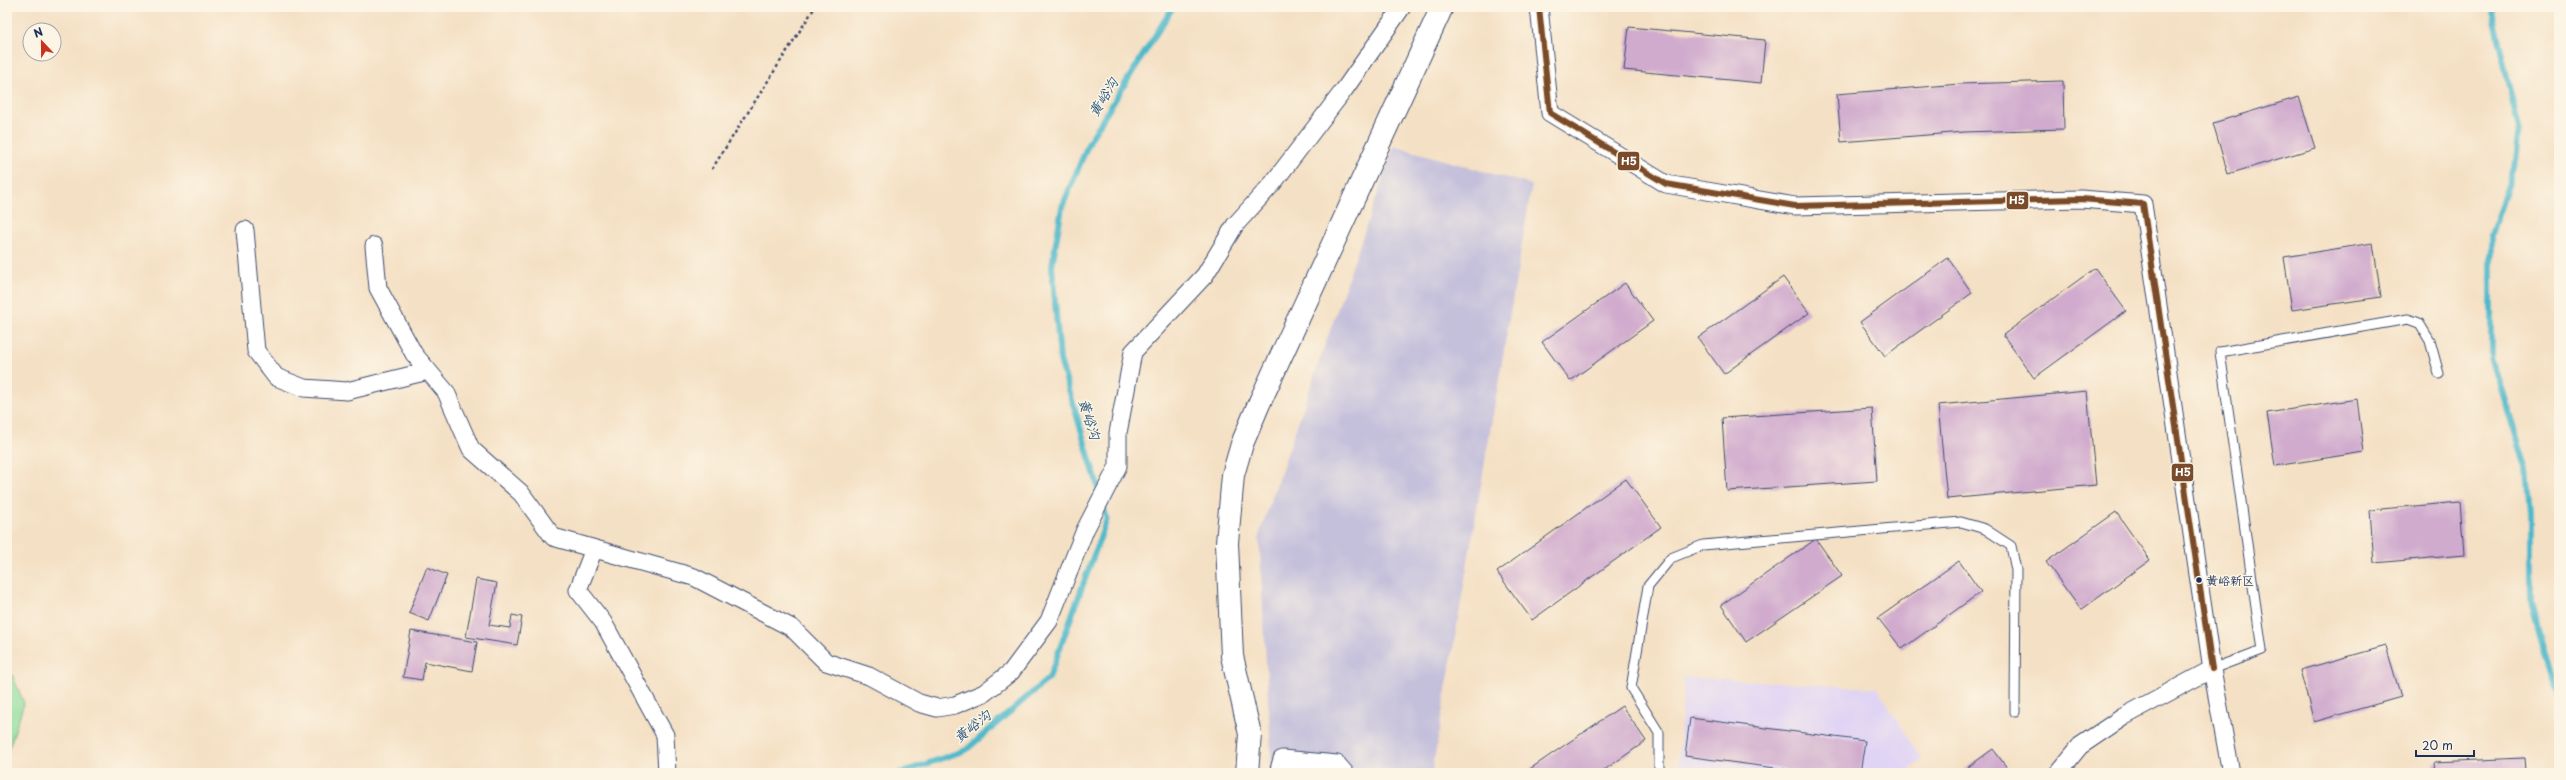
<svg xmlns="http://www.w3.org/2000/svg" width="2566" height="780" font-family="'Playpen Sans','LXGW WenKai TC',sans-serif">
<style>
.built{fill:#e0d4f4}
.industrial{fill:#c4c0db}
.green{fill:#90de9d;stroke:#56867e}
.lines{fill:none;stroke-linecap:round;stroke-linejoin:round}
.stream{stroke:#4fb9cb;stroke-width:6}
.building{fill:#d0abce}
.lane-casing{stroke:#3c4a6d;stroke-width:11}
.street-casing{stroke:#3c4a6d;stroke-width:19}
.secondary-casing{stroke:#3c4a6d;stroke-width:24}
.path{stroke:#3c4a6d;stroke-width:2.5;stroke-dasharray:3 3;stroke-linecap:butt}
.lane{stroke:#fff;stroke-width:9}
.street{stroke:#fff;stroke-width:17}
.secondary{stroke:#fff;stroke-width:22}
.bus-1-casing{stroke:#fcf5e5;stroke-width:9}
.bus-1{stroke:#7a4b2a;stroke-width:6}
.bus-dot{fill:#1b2f5e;stroke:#fcf5e5;stroke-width:1.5}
.labels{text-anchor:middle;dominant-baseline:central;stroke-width:3;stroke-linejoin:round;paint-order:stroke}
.bus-label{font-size:12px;fill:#1b2f5e;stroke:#fcf5e5;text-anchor:start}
.water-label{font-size:14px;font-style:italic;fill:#2b587f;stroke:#fcf5e5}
.line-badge{stroke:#fcf5e5;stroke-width:1.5}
.badge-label{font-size:11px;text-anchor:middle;font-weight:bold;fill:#fff}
</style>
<rect width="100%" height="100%" fill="#fcf5e5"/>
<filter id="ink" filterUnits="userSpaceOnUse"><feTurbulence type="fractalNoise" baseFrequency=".025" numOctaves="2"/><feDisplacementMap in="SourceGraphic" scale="8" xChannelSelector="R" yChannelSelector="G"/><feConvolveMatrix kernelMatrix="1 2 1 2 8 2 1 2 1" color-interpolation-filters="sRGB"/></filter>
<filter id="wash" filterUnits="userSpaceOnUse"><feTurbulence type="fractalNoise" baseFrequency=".012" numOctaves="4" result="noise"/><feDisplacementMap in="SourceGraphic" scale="16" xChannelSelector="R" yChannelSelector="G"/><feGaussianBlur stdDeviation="0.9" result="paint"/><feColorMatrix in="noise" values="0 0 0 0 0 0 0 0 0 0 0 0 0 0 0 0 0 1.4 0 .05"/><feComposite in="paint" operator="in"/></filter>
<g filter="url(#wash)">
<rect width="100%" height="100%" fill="#f4e0c4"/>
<path class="built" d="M1684,677l193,11 45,71 -16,14h-228z"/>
<path class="industrial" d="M1394,146l138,39 -100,588h-160l-13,-238z"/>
<path class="green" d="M7,663l17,40 -17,51z"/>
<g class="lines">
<path class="stream" d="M2491,7l28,122 -5,39 -23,67v122l36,113 4,42v88l28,103
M1100,493l-40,-133 -8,-94 10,-59 28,-67 83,-133
M900,773l66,-23 83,-72 58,-159 -5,-17"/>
</g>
<g id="blocks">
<path class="building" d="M1629,27l136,13 -4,43 -137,-13z
M2063,81l1,48 -100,3 -123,10 -4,-48 123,-10z
M2299,97l16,51 -87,26 -15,-51z
M2373,243l8,54 -89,13 -8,-53z
M1948,258l24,35 -87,63 -25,-34z
M2095,268l31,43 -92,67 -31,-43z
M1783,277l26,36 -85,61 -26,-36z
M1625,283l28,38 -83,60 -28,-39z
M2087,391l9,94 -149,14 -9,-94z
M2357,399l7,53 -89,14 -8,-53z
M1872,408l5,73 -150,10 -5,-73z
M1626,479l35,48 -129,93 -35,-48z
M2460,502l4,53 -90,8 -4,-53z
M2116,512l34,48 -69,50 -35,-48z
M1816,539l26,37 -96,66 -25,-37z
M1959,561l22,31 -79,57 -24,-31z
M427,567l20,8 -18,46 -20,-8z
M476,579l21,4 -8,42 21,3 2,-13 10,2 -5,28 -51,-8z
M411,631l66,11 -5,29 -47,-9 -3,18 -19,-3z
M2386,646l15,51 -87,25 -14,-52z
M1622,706l24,35 -46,32h-76z
M1690,718l175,23 -5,32h-47l-128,-17z
M1993,749l18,24h-51z
M2524,758l1,15h-90l-1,-11z"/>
</g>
</g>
<g filter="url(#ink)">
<use href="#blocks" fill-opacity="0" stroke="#3c4a6d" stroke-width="1"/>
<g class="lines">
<g class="lane-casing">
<path id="lane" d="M2212,669l50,-19 -42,-298 188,-33 11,4 11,18 9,33
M1659,773v-40l-28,-45 17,-102 23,-28 32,-13 258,-23 24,7 26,17 5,24 -1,142"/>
</g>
<g class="street-casing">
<path id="street" d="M1539,7l11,106 116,71 129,22 286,-7 62,5 69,465 19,104
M245,230l11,121 20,26 28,11 43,3 81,-20
M374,246l4,42 36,66 32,38 25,57 50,44 32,44 141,40 98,51 34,34 43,14 50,27 18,5 18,-3 29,-12 27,-21 38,-51 36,-91 33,-64v-33l15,-81 72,-77 30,-50 38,-42 71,-93 58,-83
M594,549l-16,41 25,32 62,113 2,38
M1278,773l4,-14 55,5 8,9
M2058,773l22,-27 43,-29 89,-48"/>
</g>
<g class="secondary-casing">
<path id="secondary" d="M1247,773l3,-39 -18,-78 -5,-113 6,-68 9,-31 16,-38 184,-399"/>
</g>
<path class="path" d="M712,169l103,-162"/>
<use href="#lane" class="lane"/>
<use href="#street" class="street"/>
<use href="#secondary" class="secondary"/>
<g class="bus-1-casing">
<path id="bus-1" d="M1539,7l11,106 116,71 129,22 286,-7 62,5 69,465"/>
</g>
<use href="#bus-1" class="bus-1"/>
</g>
</g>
<circle class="bus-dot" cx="2199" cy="580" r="3.5"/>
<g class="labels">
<g class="bus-label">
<text x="2206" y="580">黄峪新区</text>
</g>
<g class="water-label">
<text transform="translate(1103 97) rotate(-58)">黄峪沟</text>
<text transform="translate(1090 419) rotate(73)">黄峪沟</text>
<text transform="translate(972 726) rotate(-38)">黄峪沟</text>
</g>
</g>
<g class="line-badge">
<rect x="1617" y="151" width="23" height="20" rx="4" fill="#7a4b2a"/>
<rect x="2006" y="191" width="23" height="19" rx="4" fill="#7a4b2a"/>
<rect x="2171" y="463" width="23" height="19" rx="4" fill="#7a4b2a"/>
</g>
<g class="badge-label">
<text x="1629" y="165">H5</text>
<text x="2017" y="204">H5</text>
<text x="2183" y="476">H5</text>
</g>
<rect width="2566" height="780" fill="none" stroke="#fcf5e5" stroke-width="24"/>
<g transform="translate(42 42) rotate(338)"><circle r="19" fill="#fcf5e5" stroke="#a2a6af"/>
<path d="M0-3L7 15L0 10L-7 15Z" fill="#c8321e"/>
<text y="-6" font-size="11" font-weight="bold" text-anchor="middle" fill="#1b2f5e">N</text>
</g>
<path d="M2416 750v6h58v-6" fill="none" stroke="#1b2f5e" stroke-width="2"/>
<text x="2422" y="750" font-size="12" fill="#1b2f5e" stroke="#fcf5e5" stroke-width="3" paint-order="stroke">20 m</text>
</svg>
